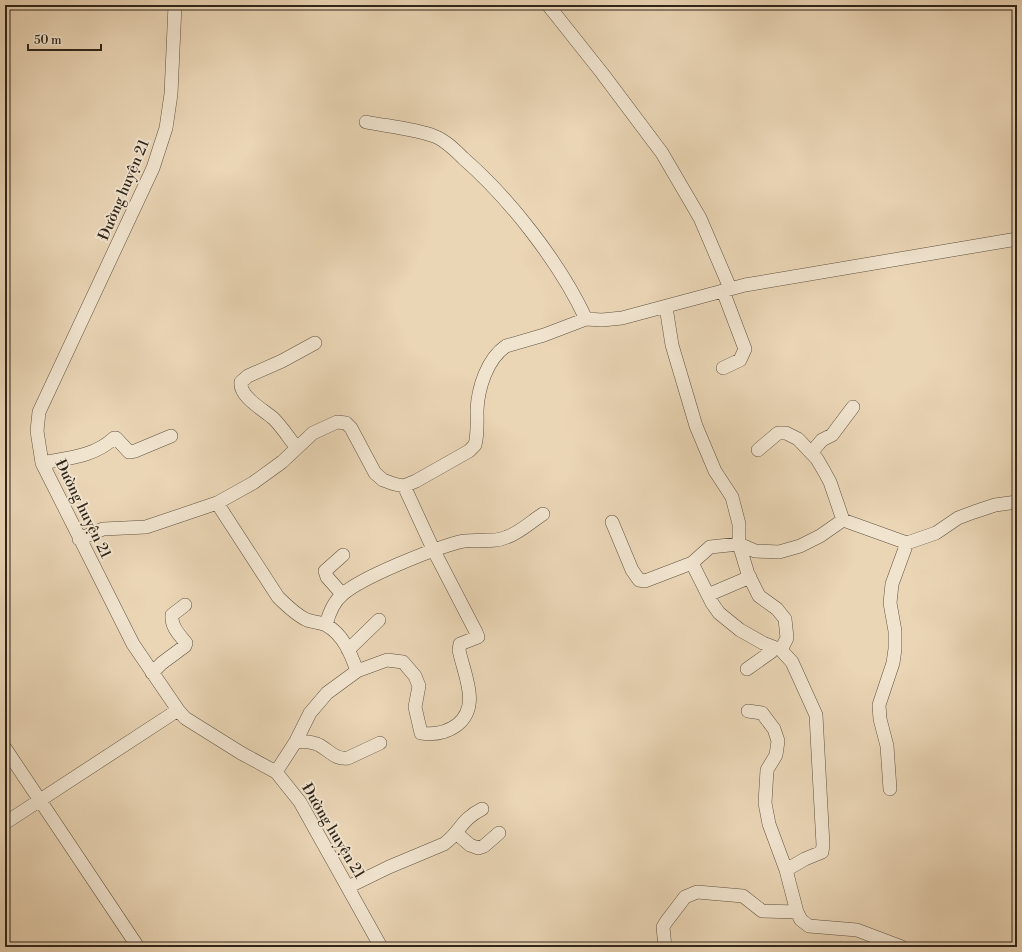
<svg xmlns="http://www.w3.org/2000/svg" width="1022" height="952" font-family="'Libre Bodoni',serif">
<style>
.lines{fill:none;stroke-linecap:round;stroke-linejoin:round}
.minor-casing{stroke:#5e5140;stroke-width:14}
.minor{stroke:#f1e4cf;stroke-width:13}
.labels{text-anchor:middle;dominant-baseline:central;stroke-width:4;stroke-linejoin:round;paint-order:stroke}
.street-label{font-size:15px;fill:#302519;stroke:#f1e4cf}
</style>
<rect width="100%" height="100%" fill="#ead5b5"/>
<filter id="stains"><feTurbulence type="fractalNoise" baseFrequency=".005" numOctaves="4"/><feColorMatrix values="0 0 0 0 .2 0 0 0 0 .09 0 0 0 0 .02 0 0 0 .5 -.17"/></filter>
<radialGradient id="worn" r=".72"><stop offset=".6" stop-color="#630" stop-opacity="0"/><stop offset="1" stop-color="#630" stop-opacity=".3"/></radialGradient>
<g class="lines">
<g class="minor-casing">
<path id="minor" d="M175,5l-4,89 -5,34 -13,40 -114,244 -2,19 5,32 91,181 45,66 7,8 56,35 35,19 24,30 81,145
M548,5l54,68 60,80 38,65 30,70
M366,122c20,4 50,7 68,14 11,4 21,14 29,22 47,41 97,105 123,161
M723,291l22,58 -5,11 -17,8
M666,307l6,38 24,81 19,45 17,26 7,27v20l9,30 11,22 18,13 8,10 2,19 -6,12
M296,447c-7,-9 -14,-20 -22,-28 -10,-9 -35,-22 -33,-37l7,-6 34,-15 33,-18
M758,450l20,-17h8l12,6 19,20 7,12 6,11 13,38
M811,453l11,-13 10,-5 21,-28
M42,463c25,-5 52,-6 72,-25h2l13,14 6,-1 36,-15
M217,503l61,94c8,8 18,18 29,23 6,2 13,2 19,5 17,9 25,29 31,46
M612,522l20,48 7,10 6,1 47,-18 18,-16 29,-3 16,7 24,1 21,-6 20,-10 23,-16 64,23 29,-10 22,-15 16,-6 21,-7 22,-3
M79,539l24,-10 43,-2 71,-24 36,-20 29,-21 31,-29 24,-11 9,1 5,5 24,45 8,7 11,4 10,2 12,-5 53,-30 6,-6c3,-11 2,-23 2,-35 1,-22 10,-51 29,-64l38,-11 42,-16 16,1 20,-2 123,-33 272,-46
M692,563l20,40 7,10 21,17 23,13 18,7 11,12 24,53 7,130 -1,7 -17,7 -19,11
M342,594l-15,-17 -2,-6 18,-16
M708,595l42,-18
M326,625c3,-12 7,-23 17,-31 19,-17 90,-45 116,-52 15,-4 33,2 48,-5 12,-4 25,-16 36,-23
M348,650l31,-30
M747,669l24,-17 2,-4
M152,673l10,-10 23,-17 1,-3c-7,-9 -15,-16 -14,-28l13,-10
M748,711l14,2 12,16 4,12 -2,14 -9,15 -2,33 4,21 17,46 11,42 4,8 8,6 48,4 45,17
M296,741c8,1 16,0 23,4 10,5 16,15 29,13l32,-15
M5,748l133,199
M276,772l20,-31 14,-28 17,-20 30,-22 30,-11 16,2 12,14 4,10 -4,21 6,26c13,2 25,0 36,-8 24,-19 7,-50 2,-75l1,-6 18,-7 -2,-5 -42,-81 -30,-65
M890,789l-3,-43 -7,-27 -1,-14 14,-42 2,-14v-18l-5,-28 2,-19 15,-41
M5,823l173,-113
M456,833l14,12 8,3 6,-2 15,-13
M348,887l41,-20 55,-23c17,-12 16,-24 38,-35
M665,947l-2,-20 3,-5 19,-25 12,-5 46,4 19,15 35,1"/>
</g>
<use href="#minor" class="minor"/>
</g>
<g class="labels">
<g class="street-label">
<text transform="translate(124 190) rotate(-67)">Đường huyện 21</text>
<text transform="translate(83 509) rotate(64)">Đường huyện 21</text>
<text transform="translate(333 831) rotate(59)">Đường huyện 21</text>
</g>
</g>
<rect width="1022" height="952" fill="none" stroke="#ead5b5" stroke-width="20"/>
<rect x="6" y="6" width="1010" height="940" fill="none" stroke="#302519" stroke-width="2"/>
<rect x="10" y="10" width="1002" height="932" fill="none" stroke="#302519"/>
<path d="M28 44v6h73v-6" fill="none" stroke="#302519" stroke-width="2"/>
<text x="34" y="44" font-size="12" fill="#302519" stroke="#f1e4cf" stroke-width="3" paint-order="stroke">50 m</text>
<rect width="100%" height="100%" filter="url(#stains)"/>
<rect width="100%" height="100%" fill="url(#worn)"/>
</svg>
